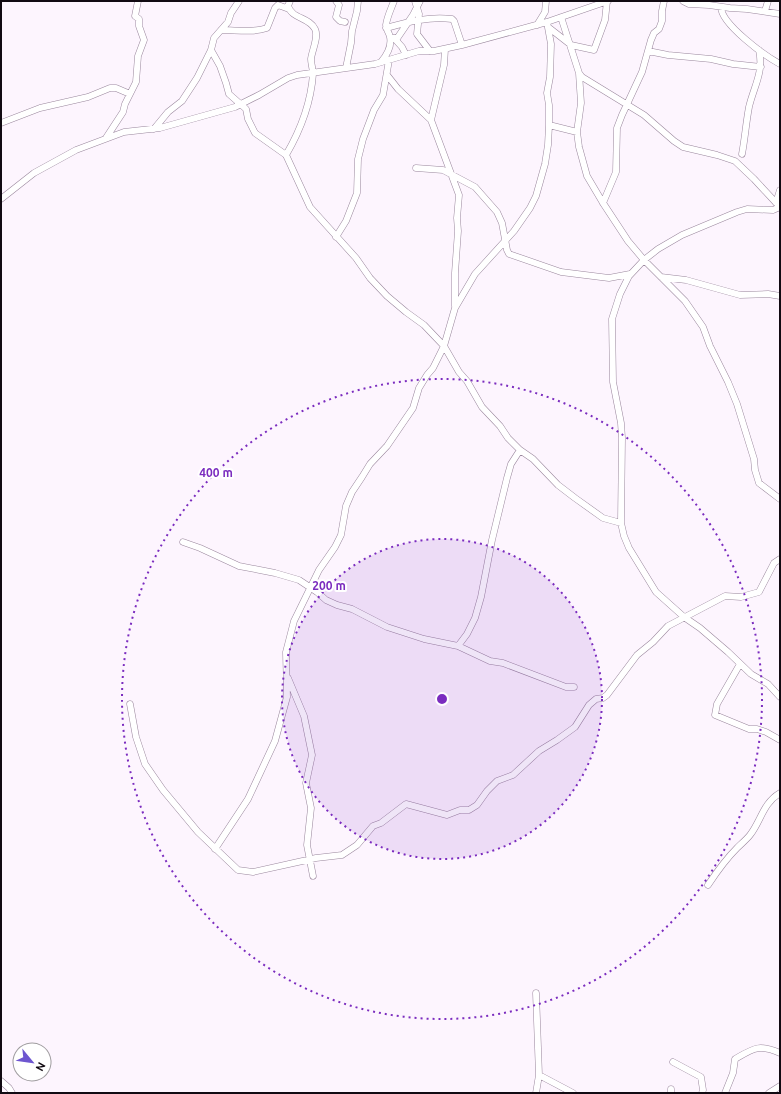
<svg xmlns="http://www.w3.org/2000/svg" width="781" height="1094" font-family="Ubuntu,sans-serif">
<style>
.lines{fill:none;stroke-linecap:round;stroke-linejoin:round}
.minor-casing{stroke:#9a879d;stroke-width:7}
.minor{stroke:#fff;stroke-width:6}
.ring{fill:none;stroke:#7b2cbf;stroke-width:2;stroke-dasharray:2 4}
.centre{fill:#7b2cbf;stroke:#fff;stroke-width:2}
.ring-label{font-size:12px;text-anchor:middle;font-weight:bold;fill:#7b2cbf;stroke:#fff;stroke-width:4;stroke-linejoin:round;paint-order:stroke}
</style>
<rect width="100%" height="100%" fill="#fdf5fe"/>
<g class="lines">
<g class="minor-casing">
<path id="minor" d="M336,1l3,4 -3,12 4,4 5,1
M415,1l4,13 -2,20 13,17
M683,1l6,3 20,1 21,3 17,1 33,5
M721,7c0,17 44,49 59,57
M765,11l3,-10
M561,17l18,56 3,4 62,38 30,26 9,6 34,8 18,6 19,18 26,28
M547,22l4,22 -1,33 -3,16 2,12v20l28,7
M537,25l8,-13 1,-11
M548,27l23,18 23,5 11,-30 2,-19
M386,28c22,-6 43,-12 66,-9l2,2 8,24
M221,30c16,0 31,3 46,-2l8,-20 3,-3 11,4
M394,38l8,9 4,8
M396,40l17,-25 7,-14
M211,50l9,16 6,17 3,11 17,15 2,10 7,14 31,22 24,52 46,51 14,20 17,18 19,16 18,13 20,21 15,26 8,9 15,26 18,19 8,12 12,12 13,9 25,26 17,13 28,20 18,5
M648,51l20,4 43,4 22,5 28,3
M381,62c6,-7 11,-15 9,-25 -1,-5 -4,-7 -4,-12 1,-8 5,-16 8,-24
M346,68l5,-25 1,-12 5,-20 1,-10
M579,73l2,30 -4,29 2,15 8,29 16,27 25,38 16,19 41,41 18,26 7,19 18,36 9,22 17,55 1,11 4,13 21,16
M387,75l11,14 33,31 28,75 -2,23 1,13 -3,42v33
M431,120l13,-55 1,-16
M1,123l39,-15 48,-11 22,-9h6l14,6
M154,129l14,-17 14,-11 15,-23 14,-28 3,-12 14,-16 3,-9 8,-12
M106,138l17,-26 2,-8 11,-22 2,-26 6,-16 -5,-14v-7l-4,-3 3,-15
M742,154c3,-16 4,-31 7,-47 5,-21 15,-35 10,-57
M286,155c14,-24 25,-53 27,-81 0,-5 -2,-10 -2,-15 1,-9 8,-22 4,-30 -6,-12 -23,-10 -27,-23l2,-5
M416,168l27,2 32,17 22,25 5,11 5,27 2,4 52,18 48,6 21,-4
M1,199l33,-26 42,-23 48,-18 36,-4 75,-21 24,-12 29,-17 9,-3 78,-11 44,-13h15l28,-6 85,-23 61,-21
M603,203l13,-31 1,-44 5,-13 20,-43 9,-32 3,-7 5,-4 3,-8v-10l2,-10
M776,203l4,-13
M780,207l-7,3 -26,-1 -10,3 -55,23 -24,14 -14,11 -15,16 -9,18 -8,25 1,63 8,41 1,15 -1,85 3,13 5,12 27,44 28,25 16,11 28,24 23,22 17,10 12,13
M336,237l10,-16 11,-28 1,-34 5,-20 11,-29 9,-15 6,-35
M661,277l25,3 54,15 28,-1 12,2
M183,542l17,6 39,18 36,7 24,7 18,12 9,8 11,5 15,4 35,18 37,12 34,7 32,15 13,2 63,24h8
M458,646l9,-12 8,-16 6,-21 11,-57 15,-62 4,-14 9,-14
M740,664l-23,40 -2,11 34,14h8l9,3 14,8
M288,678l16,38 8,39 -6,28 5,25 -4,37 6,31
M130,704l6,33 9,27 18,26 35,42 40,38 15,2 63,-14 26,-3 15,-10 16,-19 8,-3 25,-19 41,11 13,-5h9l8,-5 10,-14 10,-10 16,-6 26,-24 18,-11 18,-13 14,-22 7,-6 7,-1 4,-3 30,-40 16,-13 15,-16 57,-30 16,1 18,-5 15,-29 6,-4
M215,849l33,-50 27,-58 12,-44 -1,-45 8,-31 25,-51 16,-23 6,-12 5,-29 6,-14 10,-15 8,-13 17,-18 26,-38 6,-20 8,-13 6,-7 11,-22 11,-38 20,-34 39,-43 16,-23 6,-12 9,-32 3,-19 1,-20
M708,885c8,-12 18,-26 29,-37 4,-4 9,-8 13,-13 11,-14 13,-32 30,-42
M673,1062l28,15 2,13 -1,3
M539,1075l34,18
M1,1081l8,7 3,5
M536,1093l3,-18 -3,-82
M671,1093v-4
M725,1093l8,-20 2,-14c19,-11 24,-15 45,-6
M769,1093l11,-7"/>
</g>
<use href="#minor" class="minor"/>
</g>
<circle cx="442" cy="699" r="160" fill="#7b2cbf" fill-opacity=".12"/>
<g class="ring">
<circle cx="442" cy="699" r="160"/>
<circle cx="442" cy="699" r="320"/>
</g>
<circle cx="442" cy="699" r="6" class="centre"/>
<g class="ring-label">
<text x="216" y="477">400 m</text>
<text x="329" y="590">200 m</text>
</g>
<rect width="781" height="1094" fill="none" stroke="#110a12" stroke-width="4"/>
<g transform="translate(32 1062) rotate(119)"><circle r="19" fill="#ffffff" stroke="#a09da0"/>
<path d="M0-3L7 15L0 10L-7 15Z" fill="#6e56d0"/>
<text y="-6" font-size="11" font-weight="bold" text-anchor="middle" fill="#110a12">N</text>
</g>
</svg>
